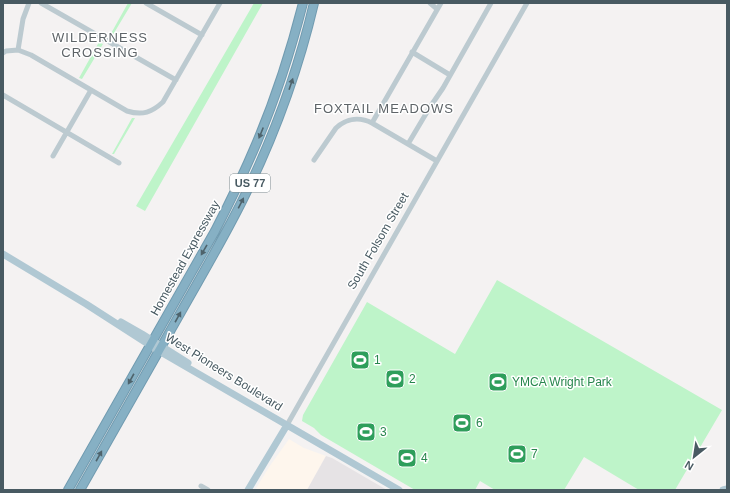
<svg xmlns="http://www.w3.org/2000/svg" width="730" height="493" font-family="Arial,sans-serif">
<style>
.commercial{fill:#fef6ed}
.education{fill:#e6e3e5}
.park{fill:#bef4c9}
.lines{fill:none;stroke-linecap:round;stroke-linejoin:round}
.highway-casing{stroke:#719bb0;stroke-width:10}
.minor{stroke:#bccad0;stroke-width:5}
.major{stroke:#b0c8d3;stroke-width:7}
.highway{stroke:#86b0c4;stroke-width:8}
.oneway{fill:#4e636c}
.labels{text-anchor:middle;dominant-baseline:central;stroke-width:3;stroke-linejoin:round;paint-order:stroke}
.shield{fill:#fff;stroke:#7f8c91;stroke-width:1}
.shield-label{font-size:11px;font-weight:bold;fill:#485a62}
.street-label{font-size:12px;fill:#485a62;stroke:#fff}
.leisure-label{font-size:12px;fill:#27864d;stroke:#fff;text-anchor:start}
.neighbourhood-label{font-size:13px;letter-spacing:1px;fill:#5e6468;stroke:#fff}
</style>
<rect width="100%" height="100%" fill="#f4f2f2"/>
<path class="commercial" d="M289,439l15,9 22,8 -19,34h-52l14,-23z"/>
<path class="education" d="M326,456l6,2 55,32h-80z"/>
<path class="park" d="M128,3h4l-21,35 -2,-1z
M254,3h9l-118,208 -9,-5z
M99,42l4,2 -21,35 -3,-1z
M132,118h3l-21,36h-2z
M497,280l225,130 -47,80h-36l-55,-33 -20,33h-69l-15,-9 -5,9h-60l-94,-55 -7,-7 -12,-7 1,-6 64,-113 88,52z"/>
<g class="lines">
<g class="highway-casing">
<path id="highway" d="M68,490l147,-259c15,-29 29,-58 42,-89 19,-45 34,-92 46,-139
M80,490c32,-57 65,-114 97,-171 24,-43 49,-84 70,-128 29,-60 52,-124 67,-188"/>
</g>
<path class="minor" d="M41,3l135,77
M146,3l56,32
M430,3l7,6
M18,50l13,5 96,56c16,5 25,1 36,-9l57,-99
M412,52l38,23
M3,53l3,-2 12,-1 5,-31 6,-16
M3,95l116,68
M372,123l65,38
M408,144l22,-37 13,-19 48,-85
M53,156l38,-66
M314,160l22,-32c11,-10 24,-11 36,-5l69,-120
M287,425l240,-422
M201,486l7,4"/>
<path class="major" d="M3,254l83,50 73,47 240,139
M121,322l21,12 46,29
M248,490l39,-65
M723,490l4,-1"/>
<use href="#highway" class="highway"/>
</g>
<defs><path id="oneway-solid" d="M-6-.8H1V-3.2L6.5 0L1 3.2V.8H-6Z"/></defs>
<g class="oneway">
<use href="#oneway-solid" transform="translate(291 84) rotate(-71)"/>
<use href="#oneway-solid" transform="translate(261 133) rotate(112)"/>
<use href="#oneway-solid" transform="translate(241 203) rotate(-63)"/>
<use href="#oneway-solid" transform="translate(204 250) rotate(120)"/>
<use href="#oneway-solid" transform="translate(178 317) rotate(-61)"/>
<use href="#oneway-solid" transform="translate(131 379) rotate(119)"/>
<use href="#oneway-solid" transform="translate(99 456) rotate(-61)"/>
</g>
<defs>
<g id="stadium-square" transform="scale(1)"><rect x="-9" y="-9" width="18" height="18" rx="4" fill="#2e9e5b" stroke="#fff"/><path d="M0-5a6.5 5 0 1 0 0 10a6.5 5 0 1 0 0-10ZM-3.5-1.8h7v3.6h-7Z" fill="#fff"/></g>
</defs>
<g fill-rule="evenodd">
<use href="#stadium-square" x="360" y="360"/>
<use href="#stadium-square" x="395" y="379"/>
<use href="#stadium-square" x="498" y="382"/>
<use href="#stadium-square" x="462" y="423"/>
<use href="#stadium-square" x="366" y="432"/>
<use href="#stadium-square" x="517" y="454"/>
<use href="#stadium-square" x="407" y="458"/>
</g>
<g class="labels">
<rect class="shield" x="230" y="174" width="40" height="18" rx="3"/>
<g class="shield-label">
<text x="250" y="183">US 77</text>
</g>
<g class="street-label">
<text transform="translate(378 241) rotate(-60)">South Folsom Street</text>
<text transform="translate(185 258) rotate(-61)">Homestead Expressway</text>
<text transform="translate(224 372) rotate(32)">West Pioneers Boulevard</text>
</g>
<g class="leisure-label">
<text x="374" y="360">1</text>
<text x="409" y="379">2</text>
<text x="512" y="382">YMCA Wright Park</text>
<text x="476" y="423">6</text>
<text x="380" y="432">3</text>
<text x="531" y="454">7</text>
<text x="421" y="458">4</text>
</g>
<g class="neighbourhood-label">
<text x="100" y="37">WILDERNESS<tspan x="100" dy="15">CROSSING</tspan></text>
<text x="384" y="108">FOXTAIL MEADOWS</text>
</g>
</g>
<rect width="730" height="493" fill="none" stroke="#485a62" stroke-width="8"/>
<g transform="translate(694 457) rotate(210)" stroke="#ffffff" stroke-width="3" paint-order="stroke">
<path d="M0-3L7 15L0 10L-7 15Z" fill="#485a62"/>
<text y="-6" font-size="11" font-weight="bold" text-anchor="middle" fill="#485a62">N</text>
</g>
</svg>
